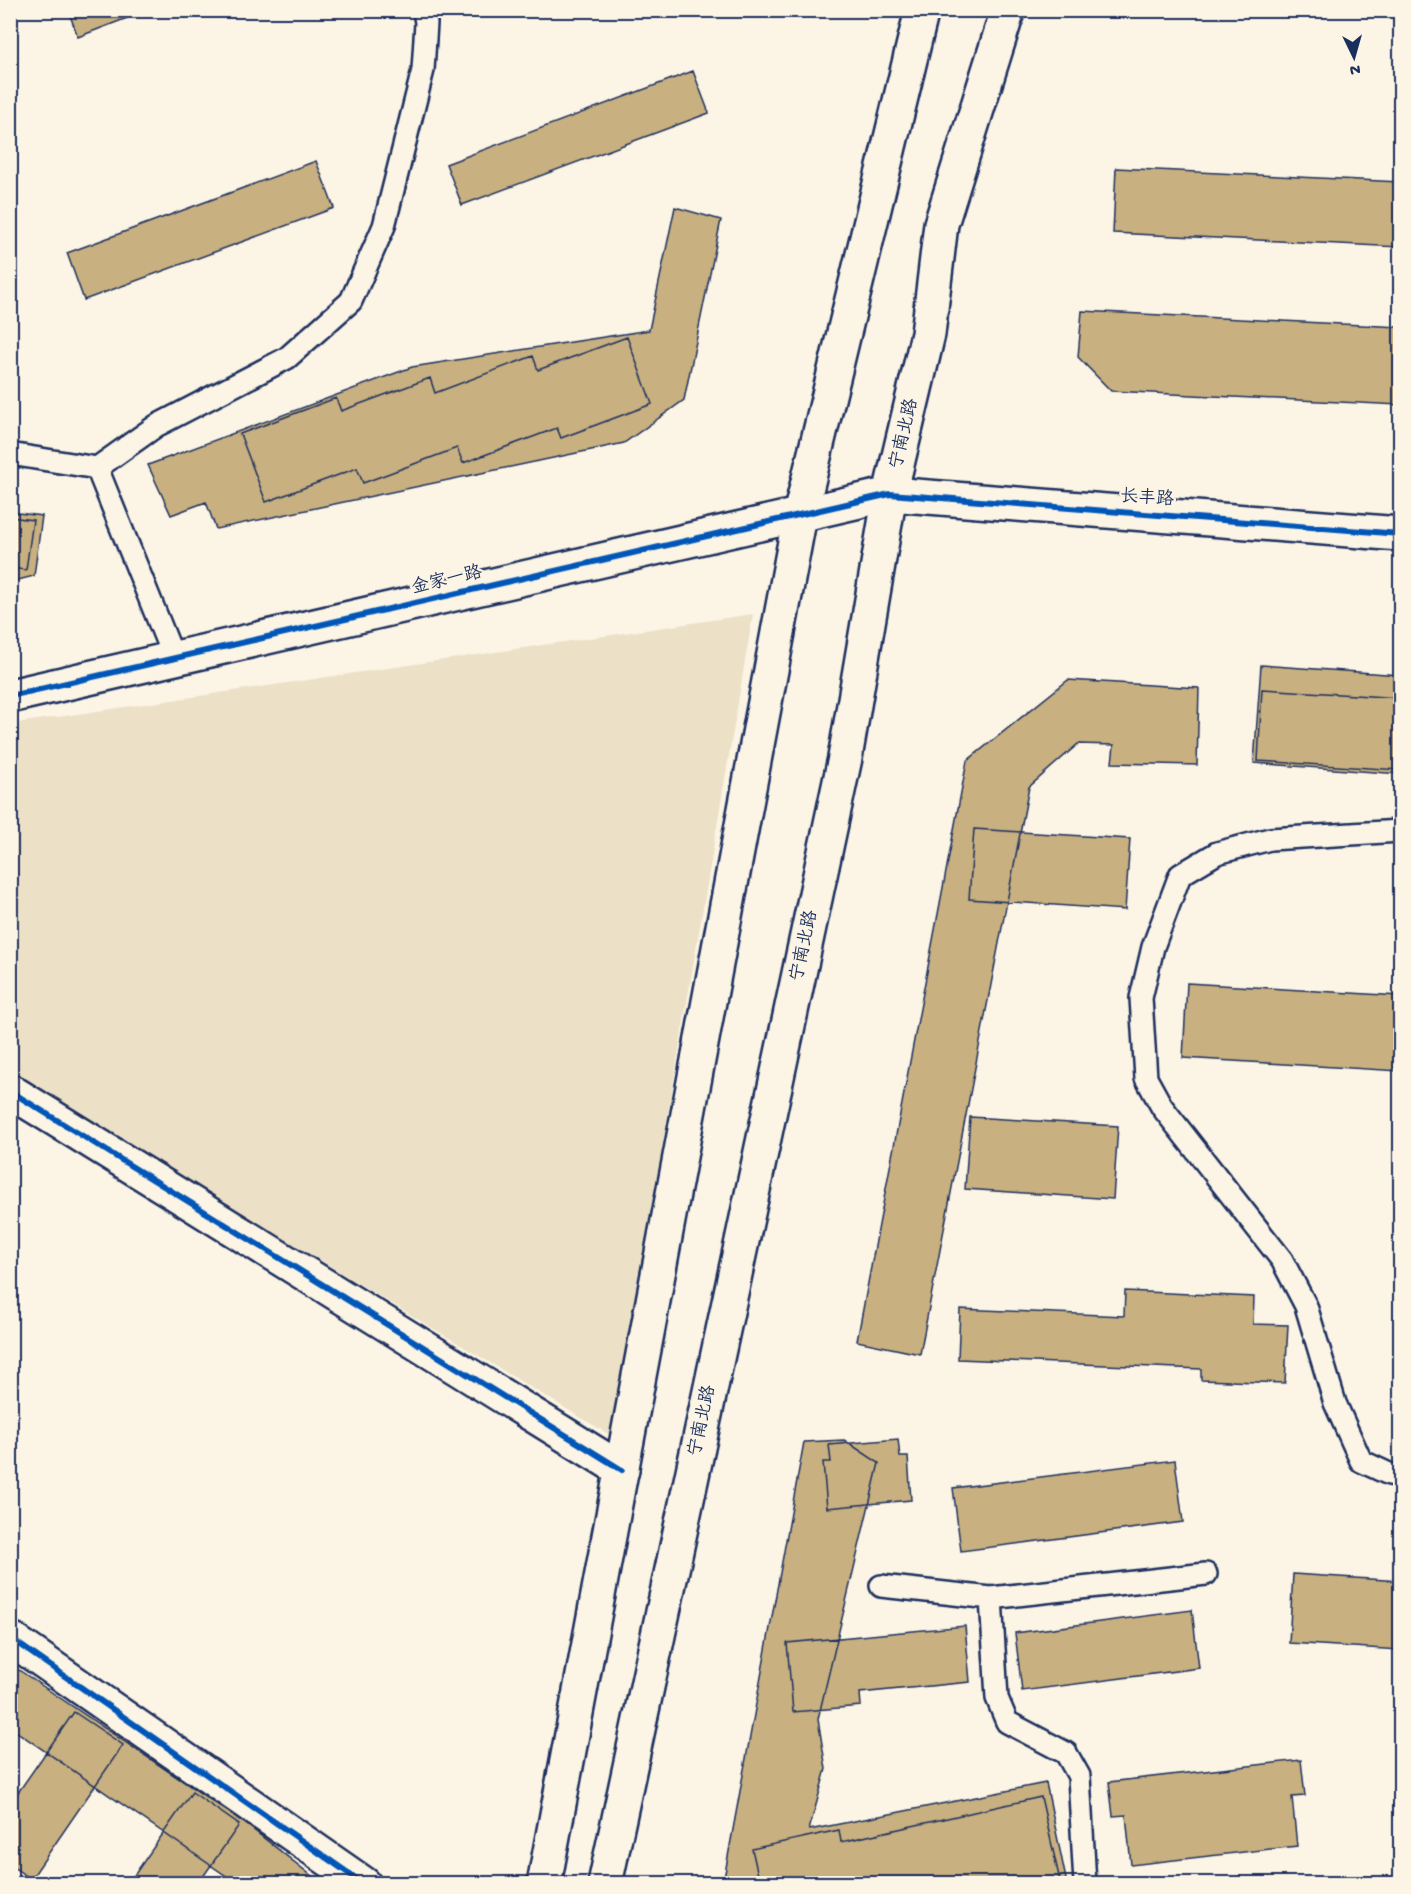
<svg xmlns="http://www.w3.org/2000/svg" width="1411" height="1894" font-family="'Gochi Hand','LXGW WenKai TC',sans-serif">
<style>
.built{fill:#ece0c7}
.building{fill:#c8b080;stroke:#1b2f5e;stroke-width:1.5}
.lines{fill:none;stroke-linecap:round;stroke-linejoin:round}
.lane-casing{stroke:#1b2f5e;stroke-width:26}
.street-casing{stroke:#1b2f5e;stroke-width:38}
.secondary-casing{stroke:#1b2f5e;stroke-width:38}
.primary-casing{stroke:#1b2f5e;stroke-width:38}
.lane{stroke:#fcf5e5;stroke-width:21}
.street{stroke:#fcf5e5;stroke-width:33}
.secondary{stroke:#fcf5e5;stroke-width:33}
.primary{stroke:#fcf5e5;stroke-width:33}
.cycleway-casing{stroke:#fcf5e5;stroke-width:10}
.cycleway{stroke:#0057b8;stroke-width:6}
.labels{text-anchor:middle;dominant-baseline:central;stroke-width:4.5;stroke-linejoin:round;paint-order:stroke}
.street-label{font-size:18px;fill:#1b2f5e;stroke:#fcf5e5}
</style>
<rect width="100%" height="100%" fill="#fcf5e5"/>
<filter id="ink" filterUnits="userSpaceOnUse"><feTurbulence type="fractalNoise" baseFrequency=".0167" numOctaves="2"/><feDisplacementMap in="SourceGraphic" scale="12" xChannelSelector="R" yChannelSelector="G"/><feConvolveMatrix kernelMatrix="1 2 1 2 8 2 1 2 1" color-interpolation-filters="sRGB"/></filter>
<g filter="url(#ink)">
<path class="built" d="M753,614l-140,823 -602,-363 -1,-350z"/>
<path class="building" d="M68,10h80l-70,27z
M693,71l16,42 -247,92 -16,-41z
M316,161l18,47 -250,92 -17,-47z
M1116,168l284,14v65l-287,-14z
M675,207l46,13 -37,180 -60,43 -408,86 -10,-27 -35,13 -23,-50 264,-98 237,-37z
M1082,311l318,16v78l-289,-14 -33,-34z
M627,337l25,67 -91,34 -4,-10 -94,35 -6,-15 -94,35 -6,-15 -91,34 -26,-68 96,-36 5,13 89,-33 5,15 98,-37 5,14z
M10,512l32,4 -8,60 -24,6z
M10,517l23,3 -7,50 -16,-2z
M1261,665l139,10v99l-146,-11z
M1068,680l131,8 -2,77 -85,-2 2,-18 -36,-1 -49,43 -109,567 -63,-13 110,-580z
M1262,689l138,9v72l-142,-9z
M974,829l156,10 -5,71 -156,-11z
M1187,983l213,13v75l-217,-13z
M970,1117l148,9 -5,73 -148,-10z
M1125,1291l129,6 -1,27 35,1 -3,58 -84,-3v-11l-243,-10 2,-50 164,7z
M898,1439l2,18h8l3,43 -84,8 -4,-46h8l-2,-17z
M844,1440l35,23 -61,256 8,50 -17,61 237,-47 21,101h-344l81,-442z
M1175,1460l8,62 -222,29 -8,-63z
M1293,1574l107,7v69l-111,-7z
M1192,1610l7,58 -177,23 -7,-58z
M965,1626l5,56 -110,11 1,13 -68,6 -6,-69z
M10,1664l236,160 76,60h-84l-228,-157z
M74,1712l49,33 -92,134 -21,-14v-61z
M1301,1760l4,36 -13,1 5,49 -166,19 -5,-50 -13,1 -4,-34z
M192,1792l47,33 -41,59h-70z
M1041,1797l19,84 -13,3h-287l-8,-35 87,-19 2,12z"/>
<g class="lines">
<g class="lane-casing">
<path id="lane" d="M10,454l87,14 59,-42 131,-68 64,-57 33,-75 39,-156 3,-47 -2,-13
M97,468l77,191
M1400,831l-130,8 -53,14 -37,22 -27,72 -12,51 5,80 16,29 120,153 24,46 29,97 26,58 28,13 11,2
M881,1586l110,12 215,-24
M991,1598l6,100 10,24 59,31 13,23 6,108"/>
</g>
<g class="street-casing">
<path id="street" d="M10,1091l612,379
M10,1638l354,246"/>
</g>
<g class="secondary-casing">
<path id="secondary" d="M10,696l880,-202 510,40"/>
</g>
<g class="primary-casing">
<path id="primary" d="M544,1884l256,-1369 122,-505
M605,1884l240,-1126 45,-264 38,-160 13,-110 67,-214"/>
</g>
<use href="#lane" class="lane"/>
<use href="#street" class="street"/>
<use href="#secondary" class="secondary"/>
<use href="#primary" class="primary"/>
<g class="cycleway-casing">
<path id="cycleway" d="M10,696l880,-202 510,40
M10,1091l612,379
M10,1638l354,246"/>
</g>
<use href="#cycleway" class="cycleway"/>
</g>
</g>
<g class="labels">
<g class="street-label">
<text transform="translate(905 434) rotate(-77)">宁南北路</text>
<text transform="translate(1147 499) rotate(4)">长丰路</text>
<text transform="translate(447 581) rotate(-13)">金家一路</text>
<text transform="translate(805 946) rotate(-78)">宁南北路</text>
<text transform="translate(703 1421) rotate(-78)">宁南北路</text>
</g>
</g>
<rect width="1411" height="1894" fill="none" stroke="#fcf5e5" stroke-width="36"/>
<rect x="18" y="18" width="1375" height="1858" fill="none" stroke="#1b2f5e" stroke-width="2" filter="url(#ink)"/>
<g transform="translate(1354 57) rotate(175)" stroke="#fcf5e5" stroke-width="4.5" paint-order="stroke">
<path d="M0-4.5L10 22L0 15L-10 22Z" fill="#1b2f5e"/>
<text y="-9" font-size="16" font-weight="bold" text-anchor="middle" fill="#1b2f5e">N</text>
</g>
</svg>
